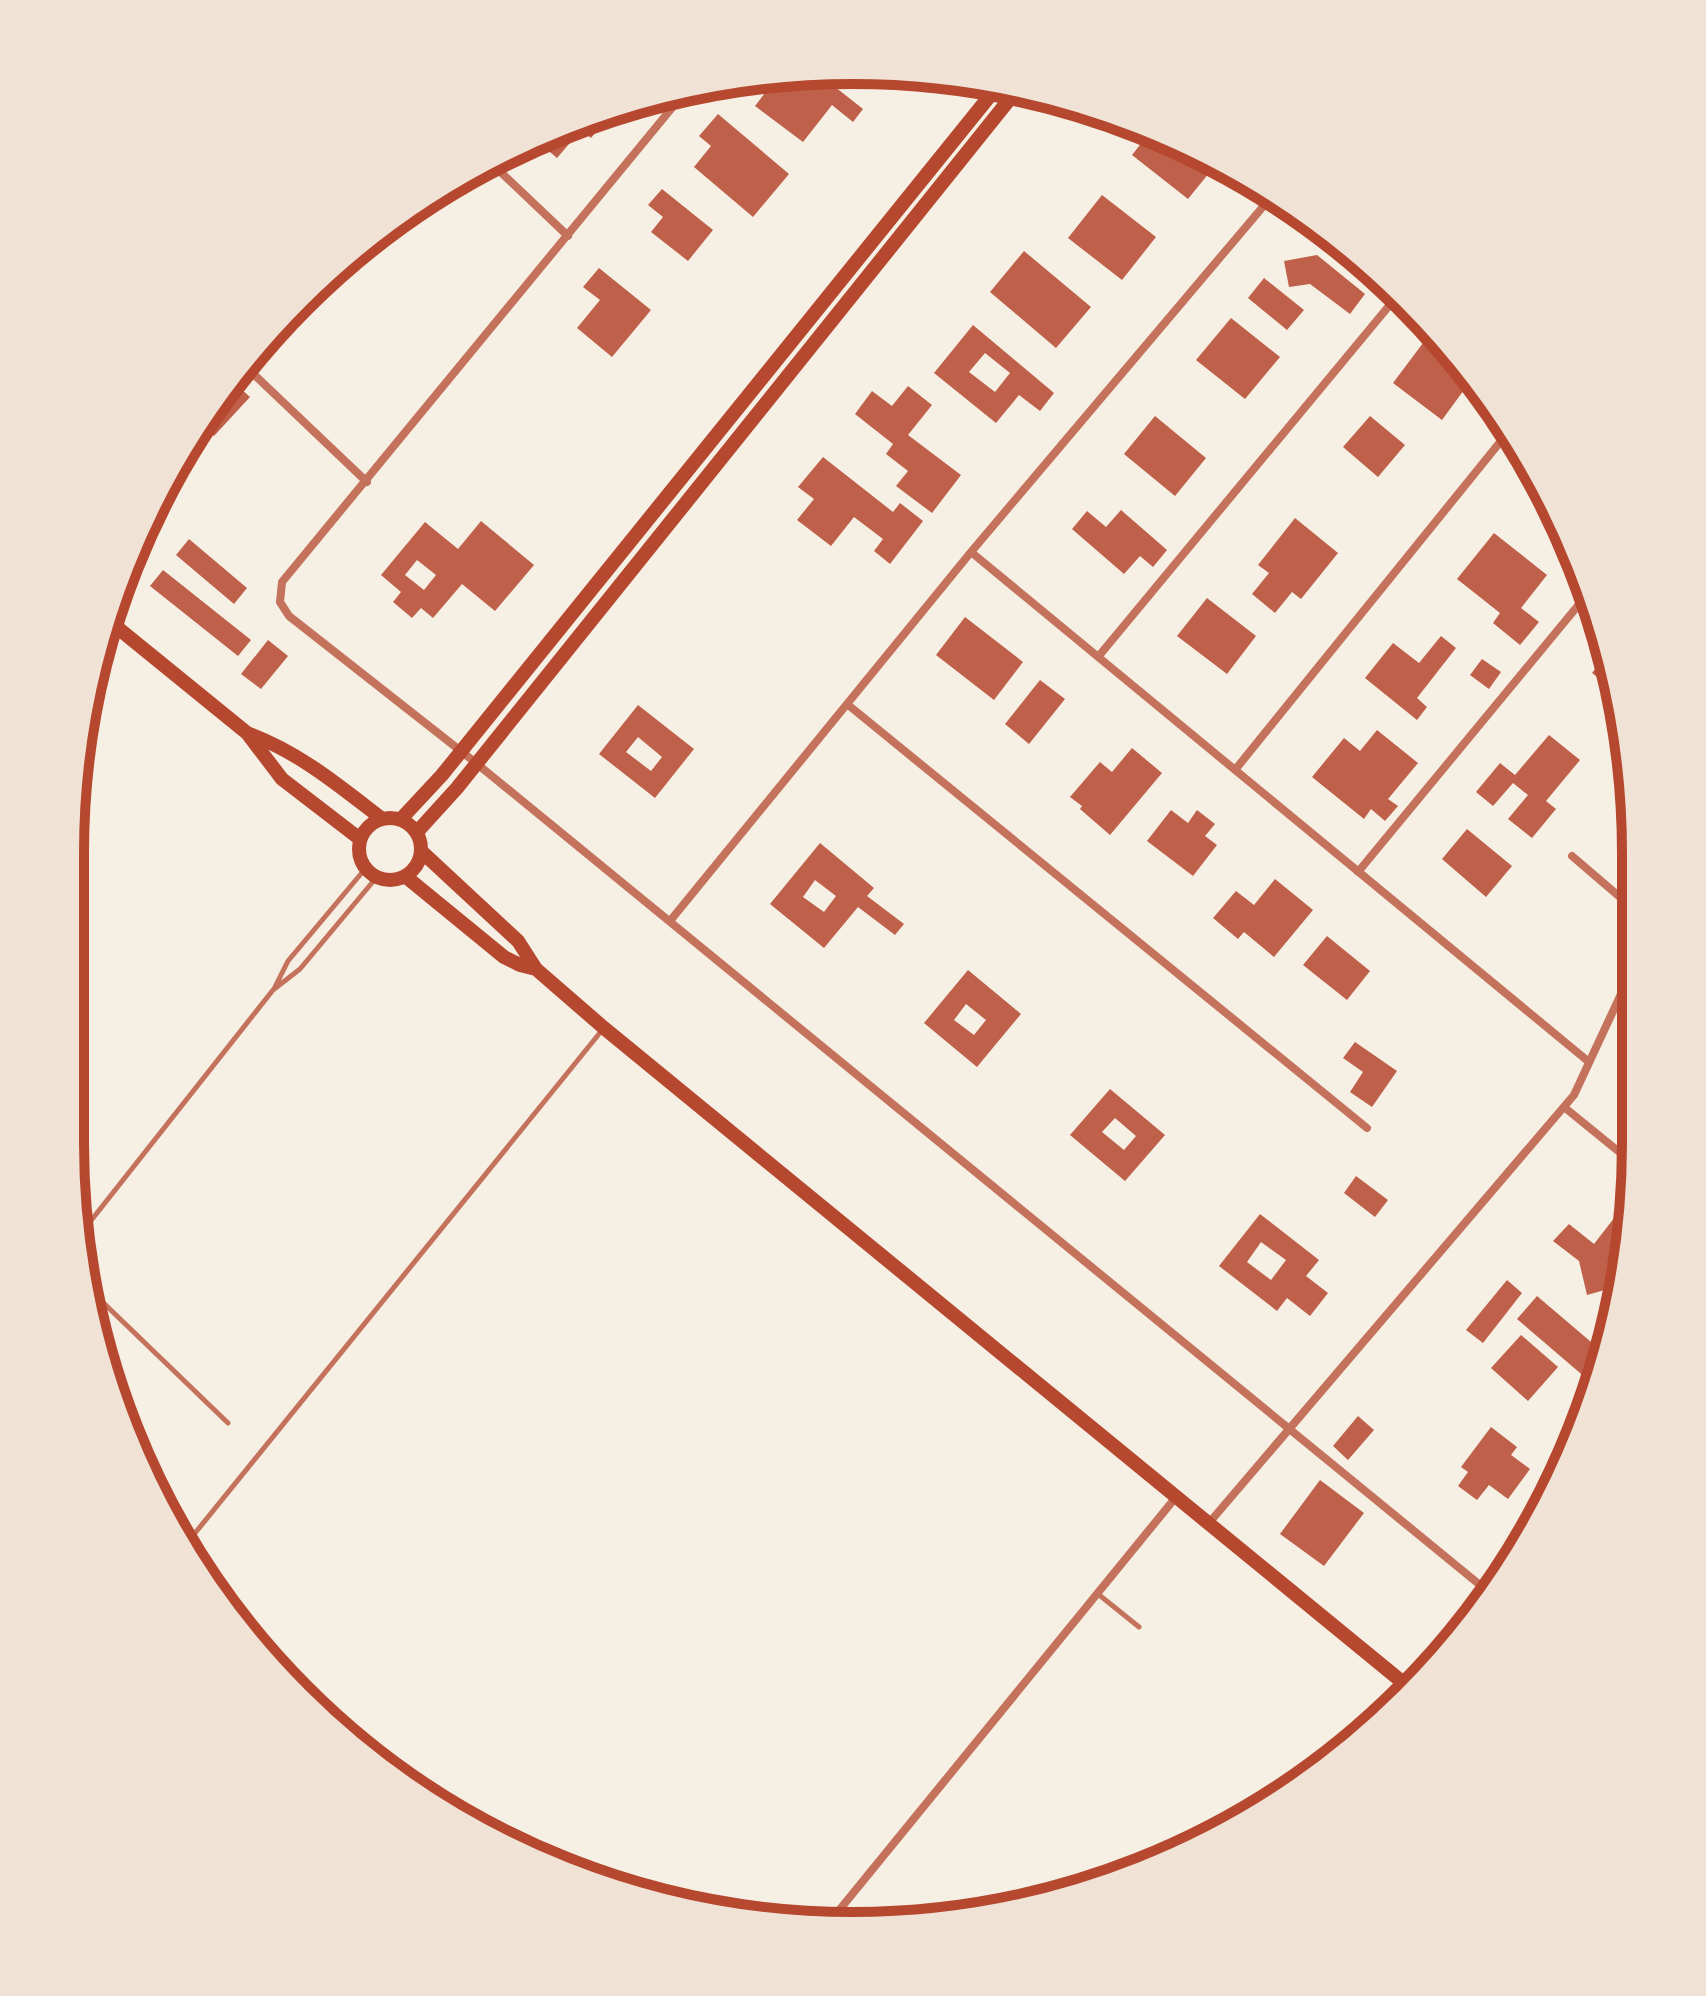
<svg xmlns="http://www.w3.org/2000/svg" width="1706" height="1996" font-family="'PT Sans Narrow',sans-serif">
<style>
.building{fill:#bf614a;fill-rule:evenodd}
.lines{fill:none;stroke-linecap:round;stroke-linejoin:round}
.service{stroke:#c5725c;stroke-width:5}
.minor{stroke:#c5725c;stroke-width:8}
.secondary{stroke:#b5482f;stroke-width:14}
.rim{fill:none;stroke:#b5482f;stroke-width:10}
</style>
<rect width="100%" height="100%" fill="#f6efe4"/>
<path class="building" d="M800,75l13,10 7,-10 43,34 -10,13 -21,-17 -29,37 -48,-36 23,-30z
M718,114l71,60 -36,43 -59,-50 17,-21 -12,-10z
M593,115l10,9 -12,14 -10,-8 -24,28 -20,-17z
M1150,132l49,19 19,11 -30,37 -56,-44z
M662,189l51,41 -25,31 -37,-29 12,-15 -15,-12z
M1102,195l54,42 -34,43 -54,-42z
M1024,251l67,56 -35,41 -66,-56z
M1317,255l48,39 -15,20 -40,-30 -21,3 -5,-26z
M599,268l52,42 -39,47 -35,-29 23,-28 -17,-13z
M1264,278l40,32 -17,20 -39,-32z
M1231,318l49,39 -35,42 -49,-39z
M973,325l81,68 -14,18 -21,-16 -23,28 -62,-50zM985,353l25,20 -15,19 -26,-20z
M1423,343l49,36 -30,41 -49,-37z
M230,379l20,18 -36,39 -12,-11z
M908,386l24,19 -24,30 53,40 -29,38 -36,-27 12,-15 -22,-17 7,-10 -38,-30 17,-23 20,15z
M1155,416l51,42 -31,38 -51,-42z
M1370,416l35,29 -27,32 -35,-30z
M823,457l70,55 7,-9 23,18 -33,43 -16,-13 9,-12 -29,-22 -23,29 -34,-26 17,-21 -16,-12z
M1542,485v1l8,16 -13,-6z
M1121,510l46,40 -14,17 -13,-11 -16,18 -52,-45 15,-18 19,16z
M1554,511l11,26 -8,-1 -12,-7z
M1295,518l43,35 -37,46 -9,-7 -17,21 -23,-19 17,-21 -11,-8z
M481,521l53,44 -39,46 -33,-27 -29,34 -12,-10 -9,10 -19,-16 8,-10 -20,-17 44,-53 33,27zM417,560l19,15 -12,15 -19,-15z
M1494,533l53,42 -26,33 18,14 -19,23 -27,-22 7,-10 -43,-34z
M189,539l58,49 -13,16 -58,-49z
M163,570l88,70 -13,16 -88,-70z
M1207,598l49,38 -29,38 -50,-38z
M965,617l58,45 -29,38 -58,-45z
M1441,636l15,12 -39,50 10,9 -10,13 -52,-42 28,-35 26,20z
M268,640l20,16 -27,33 -20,-15z
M1605,656l5,25 2,8 -20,-16z
M1482,659l19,13 -12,17 -19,-14z
M1040,680l25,19 -36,45 -24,-20z
M638,705l56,44 -39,49 -56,-44zM638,737l24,20 -11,14 -25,-19z
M1377,730l41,33 -30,36 10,7 -13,15 -14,-12 -7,10 -52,-42 32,-39 16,13z
M1549,735l31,25 -34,41 10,8 -24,29 -24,-19 20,-24 -15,-12 -20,23 -17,-14 24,-29 15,12z
M1132,748l30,25 -52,62 -30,-26 2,-3 -12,-9 30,-35 12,10z
M1171,810l17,13 9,-13 18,14 -10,12 12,9 -24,31 -46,-35z
M1467,829l45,37 -26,31 -44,-38z
M820,843l54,45 -7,8 37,28 -9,11 -37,-28 -34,41 -54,-44zM815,880l21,16 -12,16 -21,-15z
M1275,879l38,31 -39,47 -30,-25 -6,7 -25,-21 23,-27 18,14z
M1327,936l43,35 -23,29 -44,-35z
M968,970l53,44 -44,53 -53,-44zM966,1004l20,16 -12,15 -20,-15z
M1355,1042l42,29 -25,36 -22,-15 13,-20 -20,-14z
M1110,1089l55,46 -40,46 -55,-46zM1115,1118l21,18 -12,14 -22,-18z
M1356,1176l32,24 -13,17 -31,-24z
M1618,1213l10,9 -3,31 -3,-2 -10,9 7,26 -32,9 -8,-34 -26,-20 16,-17 25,20z
M1260,1214l59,46 -13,16 22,17 -18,23 -23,-18 -10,13 -58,-45zM1261,1242l25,18 -15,20 -24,-18z
M1507,1280l15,13 -39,50 -17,-13z
M1537,1296l67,57 -10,32 -77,-66z
M1521,1335l37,32 -30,34 -37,-33z
M1358,1416l16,14 -26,30 -15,-14z
M1491,1427l26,20 -6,8 19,14 -22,30 -19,-14 -12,15 -19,-14 10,-14 -7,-5z
M1320,1480l44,33 -40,53 -44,-32z"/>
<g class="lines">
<path class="service" d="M274,989l14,-28 77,-92
M82,1232l191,-242 27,-21 76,-91
M89,1289l139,134
M187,1543l416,-514
M1098,1594l41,33
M250,1638l111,94"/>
<path class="minor" d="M685,92l-403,490 -2,20 9,14 187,147 1015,831
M490,162l78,74
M243,364l124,118
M971,552l618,510
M1098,657l300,-362
M847,704l520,424
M1235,770l274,-339
M1572,856l63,54
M1358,872l232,-281
M670,921l301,-369 301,-356
M1564,1107l70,57
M1209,1523l365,-428 61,-131
M832,1919l344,-422"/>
<path class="secondary" d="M108,620l139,113 35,46 78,60
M247,733c52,19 91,52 134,85
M359 849a31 31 0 1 1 62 0a31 31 0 1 1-62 0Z
M401,819l41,-44 555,-688
M417,832l40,-44 560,-698
M421,851l97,90 18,28 68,59 808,662
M405,876l99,81 16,8 16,4"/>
</g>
<path d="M0 0H1706V1996H0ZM853 84H853A769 769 0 0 1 1622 853V1143A769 769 0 0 1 853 1912H853A769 769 0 0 1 84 1143V853A769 769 0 0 1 853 84Z" fill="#f1e2d6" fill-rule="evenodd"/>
<path class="rim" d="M853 84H853A769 769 0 0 1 1622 853V1143A769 769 0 0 1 853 1912H853A769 769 0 0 1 84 1143V853A769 769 0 0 1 853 84Z"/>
</svg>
